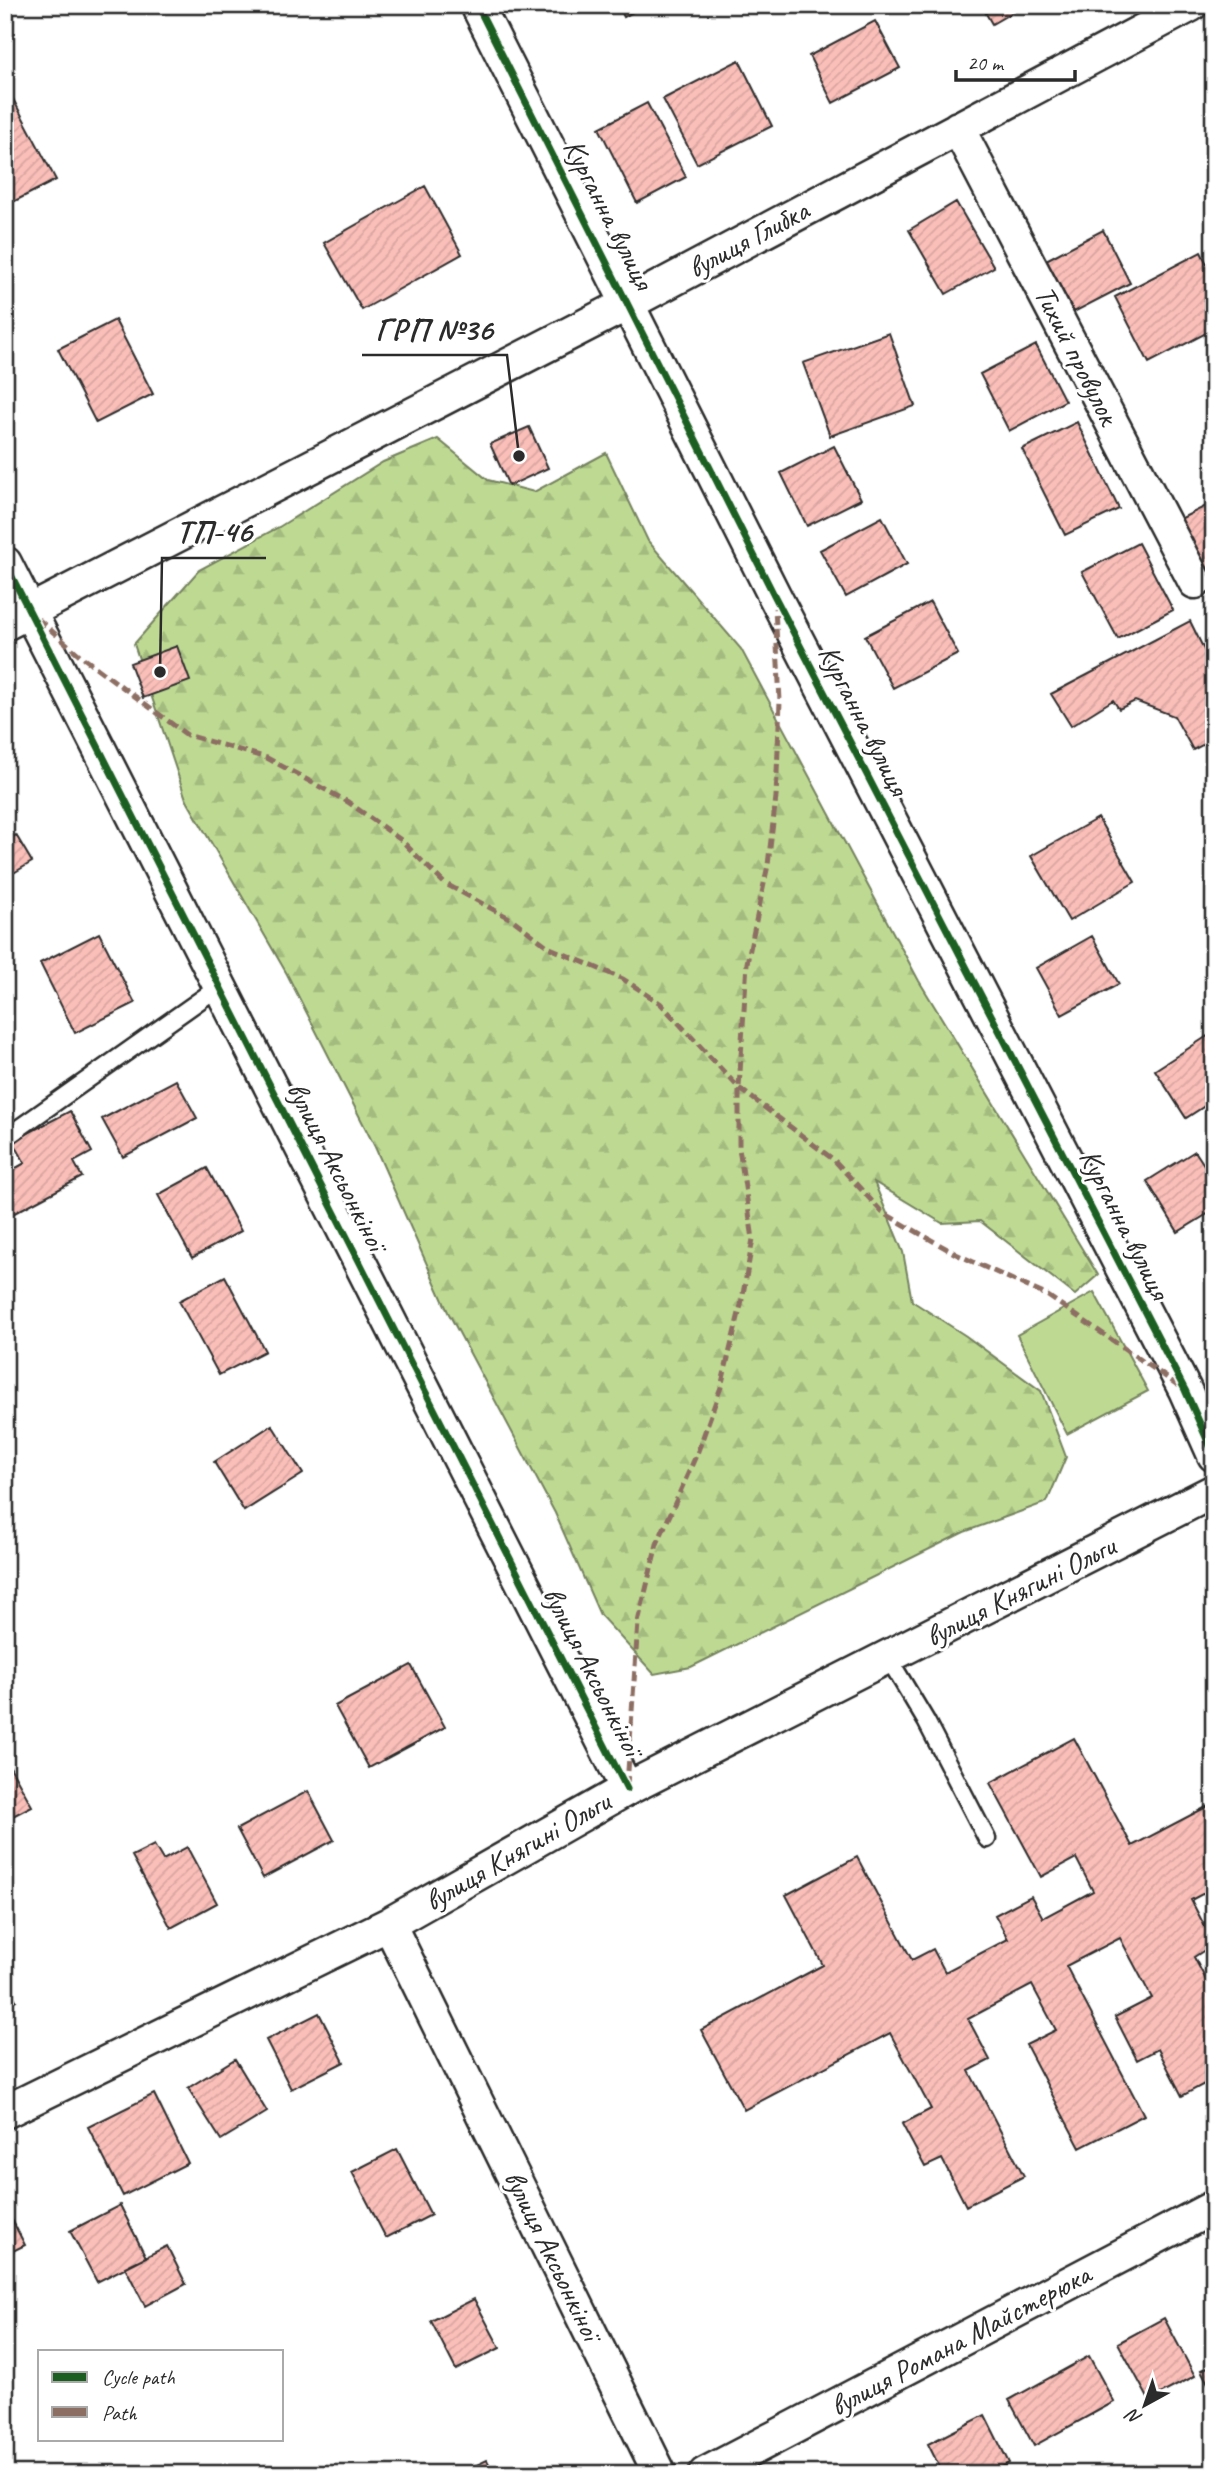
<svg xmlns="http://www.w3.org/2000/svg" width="1219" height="2479" font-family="Caveat,sans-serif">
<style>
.forest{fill:url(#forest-firs);stroke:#74825e;stroke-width:2}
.park{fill:#beda92;stroke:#74825e;stroke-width:2}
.building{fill:url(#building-hatch);stroke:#2b2b2b;stroke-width:2}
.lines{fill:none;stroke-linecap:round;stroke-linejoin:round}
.lane-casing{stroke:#2b2b2b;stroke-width:21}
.street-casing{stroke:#2b2b2b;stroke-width:37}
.lane{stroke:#fff;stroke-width:16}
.street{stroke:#fff;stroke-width:32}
.quiet{stroke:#8d6e63;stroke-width:5;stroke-dasharray:10 5;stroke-linecap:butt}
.cycleway-casing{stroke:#fff;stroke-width:11}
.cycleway{stroke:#1b5e20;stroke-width:7}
.labels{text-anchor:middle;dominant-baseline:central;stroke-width:6;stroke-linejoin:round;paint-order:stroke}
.street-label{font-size:30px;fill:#2b2b2b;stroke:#fff}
.leader{fill:none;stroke:#2b2b2b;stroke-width:2.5}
.callout-dot{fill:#2b2b2b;stroke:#fff;stroke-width:2.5}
.callout-label{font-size:32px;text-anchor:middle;font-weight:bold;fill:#2b2b2b;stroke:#fff;stroke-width:6;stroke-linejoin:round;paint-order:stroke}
</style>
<defs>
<pattern id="forest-firs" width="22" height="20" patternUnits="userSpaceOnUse" patternTransform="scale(1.75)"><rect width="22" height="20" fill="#beda92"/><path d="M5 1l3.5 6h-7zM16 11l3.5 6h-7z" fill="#a3bb7e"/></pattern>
<pattern id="building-hatch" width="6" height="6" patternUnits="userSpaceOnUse" patternTransform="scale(1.75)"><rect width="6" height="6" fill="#fbbfb9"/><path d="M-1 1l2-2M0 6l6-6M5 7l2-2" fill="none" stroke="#d7a49f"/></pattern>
</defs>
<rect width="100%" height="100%" fill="#fff"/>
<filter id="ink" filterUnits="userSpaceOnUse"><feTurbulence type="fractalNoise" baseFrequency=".0143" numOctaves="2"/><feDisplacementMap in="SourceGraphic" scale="14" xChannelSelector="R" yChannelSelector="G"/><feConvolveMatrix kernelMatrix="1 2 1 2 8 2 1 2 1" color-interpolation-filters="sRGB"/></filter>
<g filter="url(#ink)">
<path class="forest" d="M438,439l50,41 46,12 72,-39 42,88 93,108 178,332 179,294 -23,20 -95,-74 -38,2 -68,-41 29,70 9,49 54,35 75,55 25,66 -19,45 -83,30 -273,135 -37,7 -54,-59 -45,-102 -107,-201 -73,-165 -88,-173 -101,-175 -52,-155 65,-74 80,-43 104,-65z"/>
<path class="park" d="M1094,1292l54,99 -81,43 -50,-99z"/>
<path class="building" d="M618,5h27l-21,12z
M981,5h44l-33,19z
M875,21l25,47 -67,35 -24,-47z
M739,60l33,66 -75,38 -34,-65z
M5,84l51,96 -51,26z
M647,103l39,74 -49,26 -38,-75z
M425,186l37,68 -100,56 -38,-67z
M956,202l38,65 -48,27 -37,-64z
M1103,230l27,53 -56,29 -28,-52z
M1201,252l13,26v51l-65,34 -34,-66z
M115,320l38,74 -57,29 -38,-74z
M889,333l26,73 -85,30 -27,-73z
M1036,345l29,56 -56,30 -29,-57z
M1077,422l42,87 -54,26 -43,-86z
M529,427l19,41 -39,18 -19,-42z
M834,446l27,53 -54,27 -26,-53z
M1214,502v79l-34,-62z
M882,517l25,47 -61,33 -26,-47z
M1138,543l35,67 -55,29 -36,-67z
M930,602l28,52 -65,34 -28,-52z
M1190,621l24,49v69l-21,11 -19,-34 -39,-15 -16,8 -6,-9 -42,26 -20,-32z
M177,646l13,35 -47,17 -13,-35z
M1098,818l37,64 -66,39 -38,-65z
M16,835l16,27 -27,16v-37z
M99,933l36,70 -60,30 -35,-70z
M1092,936l27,48 -57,31 -26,-47z
M1209,1035l5,7v58l-28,18 -31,-48z
M176,1080l21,38 -74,39 -21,-38z
M70,1111l22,41 -18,10 8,15 -77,41v-44l20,-11 -12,-22z
M1195,1151l19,29v30l-36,22 -31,-51z
M207,1168l34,63 -49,27 -34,-63z
M225,1276l40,75 -46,24 -40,-74z
M272,1425l31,49 -59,37 -30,-49z
M411,1665l34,62 -76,41 -34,-62z
M1074,1738l58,108 82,-43v85l-23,12 23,44 -20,13 20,38v84l-32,17 -24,-47 -21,11 -22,-43 37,-19 -32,-60 -54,28 78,149 -64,33 -54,-103 30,-15 -24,-45 -64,34 22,41 -21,11 55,105 -58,30 -24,-47 -17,8 -23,-43 29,-15 -41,-76 -146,77 -43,-80 122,-65 -37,-70 71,-38 55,103 21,-11 12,23 63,-33 -13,-24 36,-19 12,22 50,-27 -17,-33 -35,19 -51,-94z
M9,1765l23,41 -27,14v-53z
M308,1791l26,49 -71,38 -26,-49z
M154,1845l9,15 24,-13 30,56 -46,25 -39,-72z
M5,1981l11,19 -11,6z
M319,2013l25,49 -53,27 -25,-49z
M235,2059l32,53 -46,28 -33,-52z
M154,2094l34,69 -65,33 -35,-69z
M397,2149l34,66 -45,23 -34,-66z
M120,2205l26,52 -49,25 -27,-51z
M5,2206l20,39 -20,10z
M167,2246l19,38 -41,22 -20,-39z
M474,2299l26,49 -44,22 -25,-49z
M1164,2318l31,58 -46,24 -31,-57z
M1089,2356l25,46 -80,44 -25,-46z
M1214,2364v31l-13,-25z
M985,2415l24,48 -20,11h-46l-15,-30z
M487,2460l7,14h-36z"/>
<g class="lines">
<g class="lane-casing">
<path id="lane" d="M5,1138l215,-152
M889,1659l37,62 61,118"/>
</g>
<g class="street-casing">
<path id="street" d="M477,5l297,590 411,795 29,65
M958,128l237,454
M5,563l622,1226
M5,624l624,-321 562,-298
M389,1924l271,550
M5,2112l384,-188 238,-135 587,-298
M705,2474l509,-267"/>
</g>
<use href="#lane" class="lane"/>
<use href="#street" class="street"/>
<path class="quiet" d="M38,619l44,38 105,78 80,23 81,44 53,38 43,43 69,37 37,28 73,31 37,24 79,85 95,72 48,52 74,42 92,42 131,90
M627,1786l11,-164 19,-78 41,-93 23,-64 20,-82 12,-66 -14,-91v-60l8,-125 21,-98 8,-68 4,-96 -5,-93"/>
<g class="cycleway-casing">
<path id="cycleway" d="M477,5l297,590 411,795 29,65
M5,563l622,1226"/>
</g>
<use href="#cycleway" class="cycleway"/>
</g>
</g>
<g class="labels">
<g class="street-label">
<text transform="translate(609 214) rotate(63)">Курганна вулиця</text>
<text transform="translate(748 239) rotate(-28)">вулиця Глибка</text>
<text transform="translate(1077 355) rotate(63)">Тихий провулок</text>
<text transform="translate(864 720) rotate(63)">Курганна вулиця</text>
<text transform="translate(337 1166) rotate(63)">вулиця Аксьонкіної</text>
<text transform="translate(1125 1224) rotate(63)">Курганна вулиця</text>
<text transform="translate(1020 1591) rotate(-27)">вулиця Княгині Ольги</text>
<text transform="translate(593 1671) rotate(63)">вулиця Аксьонкіної</text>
<text transform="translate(517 1851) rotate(-30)">вулиця Княгині Ольги</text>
<text transform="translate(553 2255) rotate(64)">вулиця Аксьонкіної</text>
<text transform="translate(960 2340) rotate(-28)">вулиця Романа Майстерюка</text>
</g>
</g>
<path class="leader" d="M519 456L507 355H362M160 672L162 558H266"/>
<g class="callout-dot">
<circle cx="519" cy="456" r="7"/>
<circle cx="160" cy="672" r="7"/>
</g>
<g class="callout-label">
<text x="434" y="340">ГРП №36</text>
<text x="214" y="542">ТП-46</text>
</g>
<rect width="1219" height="2479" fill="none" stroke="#fff" stroke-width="28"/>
<rect x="14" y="14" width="1191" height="2451" fill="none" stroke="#2b2b2b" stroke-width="2.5" filter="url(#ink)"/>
<rect x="38" y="2350" width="245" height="91" fill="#ffffff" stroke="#aaaaaa" stroke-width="2"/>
<rect x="52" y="2372" width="35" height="10" fill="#1b5e20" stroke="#aaaaaa" stroke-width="2"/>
<text x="102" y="2384" font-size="21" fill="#2b2b2b">Cycle path</text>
<rect x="52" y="2407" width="35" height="10" fill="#8d6e63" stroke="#aaaaaa" stroke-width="2"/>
<text x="102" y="2420" font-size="21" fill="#2b2b2b">Path</text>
<g transform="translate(1145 2405) rotate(220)" stroke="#ffffff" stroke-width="5" paint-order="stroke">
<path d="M0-5L12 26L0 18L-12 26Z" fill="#2b2b2b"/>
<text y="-10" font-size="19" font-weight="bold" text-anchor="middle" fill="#2b2b2b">N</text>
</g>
<path d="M956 70v10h119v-10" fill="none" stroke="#2b2b2b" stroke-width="3.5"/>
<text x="967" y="70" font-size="21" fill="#2b2b2b" stroke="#ffffff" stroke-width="5" paint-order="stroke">20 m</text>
</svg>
